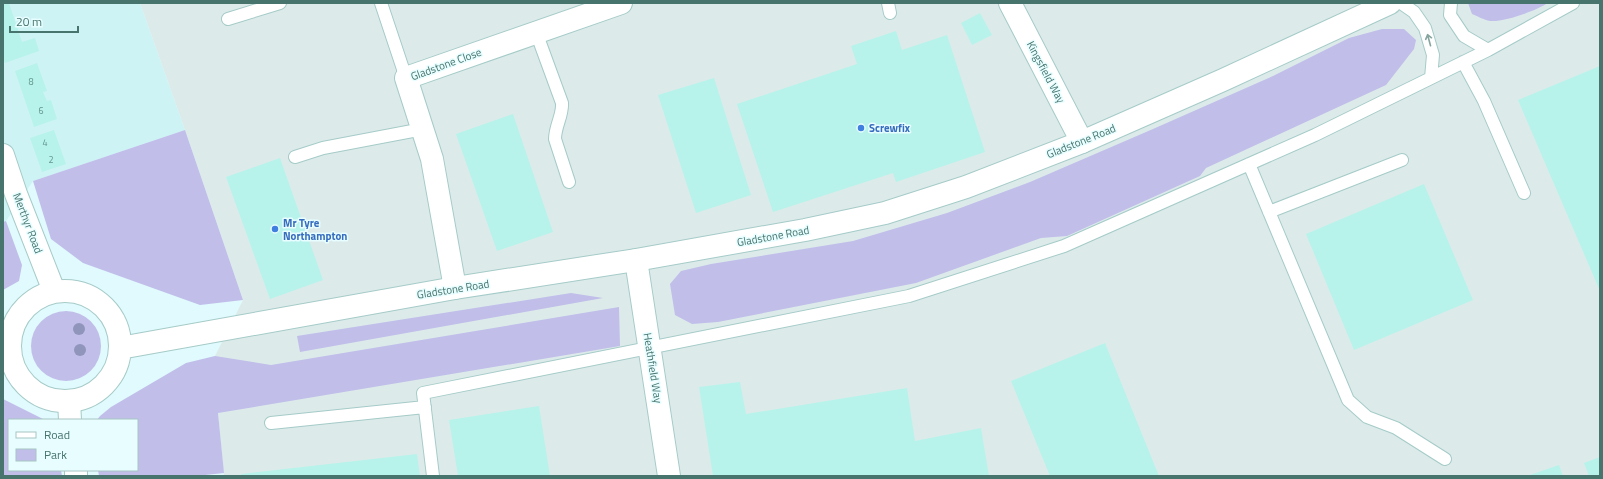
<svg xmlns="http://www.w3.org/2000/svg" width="1603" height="479" font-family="'Titillium Web',sans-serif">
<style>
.residential{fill:#cef3f4}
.industrial{fill:#dcebea}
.green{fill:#c1beea}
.building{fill:#b7f3eb}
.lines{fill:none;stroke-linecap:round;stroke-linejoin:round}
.service-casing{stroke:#a5cbc8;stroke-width:14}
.minor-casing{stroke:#a5cbc8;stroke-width:24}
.tertiary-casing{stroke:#a5cbc8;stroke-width:24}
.service{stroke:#fff;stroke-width:12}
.minor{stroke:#fff;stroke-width:22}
.tertiary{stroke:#fff;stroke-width:22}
.tree{fill:#9095bc}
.oneway{stroke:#87a59f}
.shop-dot{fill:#3f7fe0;stroke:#e7fdff;stroke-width:1.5}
.labels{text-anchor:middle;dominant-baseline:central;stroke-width:3;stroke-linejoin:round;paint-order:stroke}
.number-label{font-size:9px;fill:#63948c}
.street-label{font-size:11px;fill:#47746c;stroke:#e7fdff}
.shop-label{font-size:11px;font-weight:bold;fill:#366cbe;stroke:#e7fdff;text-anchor:start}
</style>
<rect width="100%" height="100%" fill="#e0fafd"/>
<path class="residential" d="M3,3h137l45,127 -152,51 -27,40 -3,1z"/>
<path class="industrial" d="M140,3h1460v473h-1376l-6,-63 -3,-57 28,-56 -58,-170z"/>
<path class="green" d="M1468,3h80c-13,8 -43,19 -58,18 -6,-1 -13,-5 -18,-7z
M1382,29h22l12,11 -2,9 -28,36 -180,83 -6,8 -133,60 -26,2 -125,45 -198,39 -26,2 -17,-9 -5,-31 11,-13 30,-7 142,-23 94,-28 83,-31 123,-53 120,-53 76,-38z
M185,130l58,170 -43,5 -117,-42 -32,-24 -18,-58z
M6,221l16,44 -3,16 -16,9v-68z
M571,293l32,5 -303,54 -3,-16z
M619,307l1,39 -402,67 6,60 -28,3h-97l-1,-6h39v-50h-40l3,-4 11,-9 75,-44 29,-7 56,9z
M31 346a35 35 0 1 1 70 0a35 35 0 1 1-70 0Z
M3,399l42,21h-36v50h52l1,6h-59z"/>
<path class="building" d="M3,3h6l13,39 13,-4 4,13 -34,12 -2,-5z
M980,13l12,22 -20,10 -11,-22z
M896,31l6,19 45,-15 38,117 -89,30 -3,-9 -120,39 -36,-108 120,-40 -6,-18z
M37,63l10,28 -4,1 4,9 4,-1 6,19 -23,8 -19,-56z
M1600,66v225l-82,-191z
M714,78l37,117 -55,18 -38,-118z
M513,114l40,118 -56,19 -41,-117z
M54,130l12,34 -24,8 -12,-34z
M280,158l43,122 -53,19 -44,-122z
M1424,184l49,116 -119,50 -48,-116z
M1105,343l54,133h-109l-39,-95z
M740,382l6,32 161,-26 8,53 66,-13 8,48h-276l-14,-89z
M539,406l11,70h-92l-9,-56z
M417,454l3,22h-179v-2z
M1600,457v19h-11l-5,-13z
M1559,465l4,11h-36z"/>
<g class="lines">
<g class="service-casing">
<path id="service" d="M381,3l25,75
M888,3l2,10
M1401,3l13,9 11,16 8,27 -2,23
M1451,3l-1,12 14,21 24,14
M228,19l52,-16
M536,32l26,71c1,12 -7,23 -7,36l14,43
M1463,62l21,39 40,92
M295,157l28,-9 100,-19
M1249,164l99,236 19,17 29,11 49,31
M1269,212l133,-52
M271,423l154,-16
M433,476l-10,-83 486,-97 155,-50 251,-111 173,-85 85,-47"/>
</g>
<g class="minor-casing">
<path id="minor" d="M1010,3l72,139
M3,155l13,39 38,97
M636,260l33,216
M455,288l-23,-129 -26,-81 215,-75
M69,401l1,19
M76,470v6"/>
</g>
<g class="tertiary-casing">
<path id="tertiary" d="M10 346a55 55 0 1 1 110 0a55 55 0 1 1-110 0Z
M120,348l335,-60 181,-28 169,-30 80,-17 81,-26 116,-45 141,-62 167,-77"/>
</g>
<use href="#service" class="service"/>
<use href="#minor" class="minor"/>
<use href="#tertiary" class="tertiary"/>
</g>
<g class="tree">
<circle cx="79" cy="329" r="6"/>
<circle cx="80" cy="350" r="6"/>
</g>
<defs><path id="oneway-shaft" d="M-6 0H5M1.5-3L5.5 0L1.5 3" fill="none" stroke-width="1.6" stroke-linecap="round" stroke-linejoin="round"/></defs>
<use class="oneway" href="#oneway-shaft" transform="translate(1429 40) rotate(-105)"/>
<g class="shop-dot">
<circle cx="861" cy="128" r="4"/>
<circle cx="275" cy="229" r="4"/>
</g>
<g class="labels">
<g class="number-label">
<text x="31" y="81">8</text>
<text x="41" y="110">6</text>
<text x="45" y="142">4</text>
<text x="51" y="159">2</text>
</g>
<g class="street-label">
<text transform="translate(446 64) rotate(-20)">Gladstone Close</text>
<text transform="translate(1046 72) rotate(62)">Kingsfield Way</text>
<text transform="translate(1081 141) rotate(-22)">Gladstone Road</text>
<text transform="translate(28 223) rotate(69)">Merthyr Road</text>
<text transform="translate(773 236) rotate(-10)">Gladstone Road</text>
<text transform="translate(453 289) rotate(-9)">Gladstone Road</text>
<text transform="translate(653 368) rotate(81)">Heathfield Way</text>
</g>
<g class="shop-label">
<text x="869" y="128">Screwfix</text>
<text x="283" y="223">Mr Tyre<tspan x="283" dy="13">Northampton</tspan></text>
</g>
</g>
<rect width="1603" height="479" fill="none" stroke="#47746c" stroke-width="8"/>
<rect x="8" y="419" width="130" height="52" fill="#e7fdff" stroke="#a7c6c4"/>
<rect x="16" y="432" width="20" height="6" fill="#ffffff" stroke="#a7c6c4"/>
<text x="44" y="439" font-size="12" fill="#47746c">Road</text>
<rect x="16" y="449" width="20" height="12" fill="#c1beea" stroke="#a7c6c4"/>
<text x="44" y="459" font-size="12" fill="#47746c">Park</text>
<path d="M10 26v6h68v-6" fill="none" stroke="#47746c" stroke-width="2"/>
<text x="16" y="26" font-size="12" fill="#47746c" stroke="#e7fdff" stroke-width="3" paint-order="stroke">20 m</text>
</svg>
